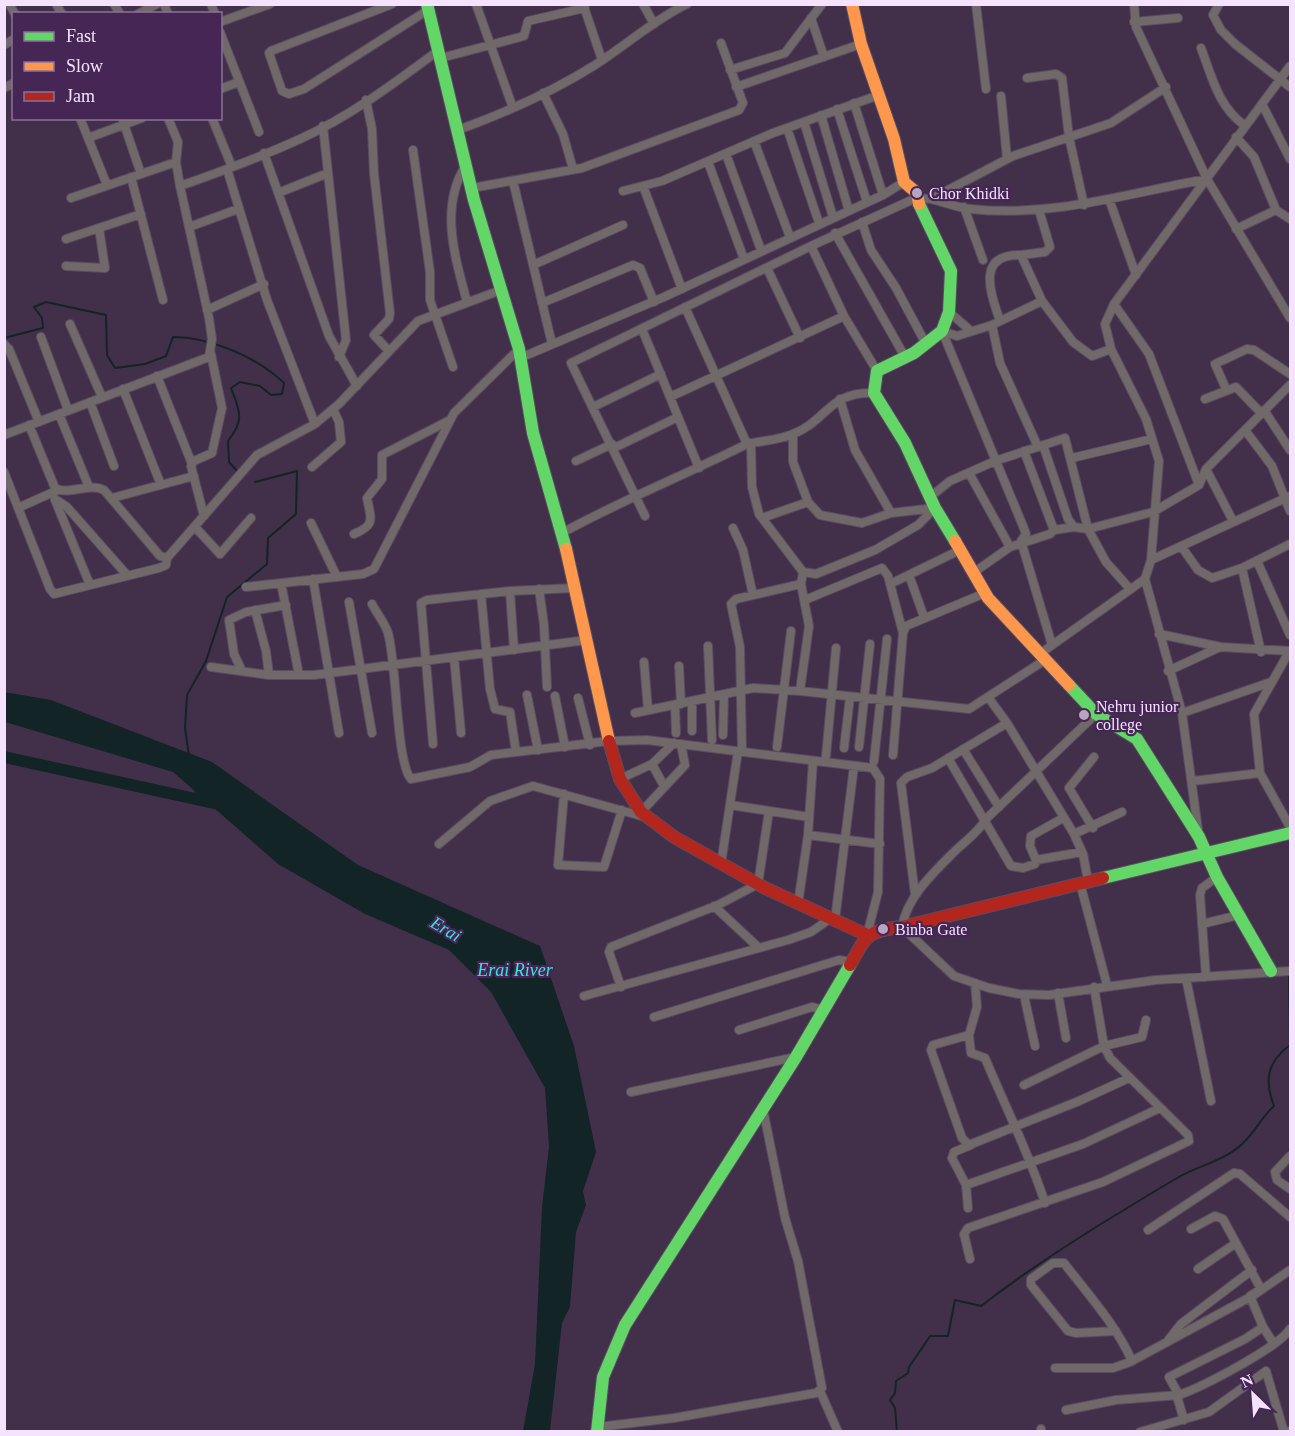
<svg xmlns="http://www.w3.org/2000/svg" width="1295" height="1436" font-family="Georgia,serif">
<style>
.water{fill:#132426}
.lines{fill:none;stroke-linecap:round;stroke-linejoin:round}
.stream{stroke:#132426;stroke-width:2}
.river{stroke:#132426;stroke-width:12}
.street-casing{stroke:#5a4c62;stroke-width:10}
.fast-casing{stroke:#5a4c62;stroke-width:14}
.slow-casing{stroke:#5a4c62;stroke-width:14}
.jam-casing{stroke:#5a4c62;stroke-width:14}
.street{stroke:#716869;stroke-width:8}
.fast{stroke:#63d668;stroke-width:12}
.slow{stroke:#ff974d;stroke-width:12}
.jam{stroke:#b3261e;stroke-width:12}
.poi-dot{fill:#b6a4c0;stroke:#452655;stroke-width:2}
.labels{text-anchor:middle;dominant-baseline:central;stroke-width:4.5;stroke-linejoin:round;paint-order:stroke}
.poi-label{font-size:16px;fill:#f4e2ff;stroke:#452655;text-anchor:start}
.water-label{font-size:18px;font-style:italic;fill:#36e4e1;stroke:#452655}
</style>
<rect width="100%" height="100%" fill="#42304a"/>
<path class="water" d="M4,692l47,8 161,62 146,103 182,81 34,100 22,106 -13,39 3,14 -10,27 -6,75 -8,16 -12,108h-27l12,-67 7,-157 7,-60 -4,-59 -54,-96 -42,-42 -84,-36 -87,-50 -105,-92 -168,-50z"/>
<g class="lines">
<path class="stream" d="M4,338l39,-10 -1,-10 -8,-11 12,-5 60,13 1,40 8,13 30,-4 21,-8 7,-19c37,0 84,20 111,46l-2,11 -11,1 -11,-9 -20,-4 -9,6c9,24 14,31 -3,53l1,21 8,9
M189,756l-4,-28 2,-33 19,-34 21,-64 40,-33 1,-26 28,-24 1,-43 -42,11
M195,788l1,11
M897,1432l-2,-24 -5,-8 5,-7 1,-12 12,-8 1,-6 21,-31h18l7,-36 26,6c62,-48 129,-88 196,-128 22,-13 51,-18 68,-37 11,-11 17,-24 29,-35 -10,-26 -7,-44 16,-61l-1,-71"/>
<path class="river" d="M4,757l219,48"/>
<g class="street-casing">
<path id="street" d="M9,4l6,10
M56,4l6,10
M114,4l6,10
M164,4l4,10
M211,4l4,10
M392,4l-121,47 -2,2 13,38 7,3 15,-5 124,-79
M476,4l37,104
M583,4l19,56
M643,4l11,20
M976,4l10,85
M1134,4l2,23 71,152 83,139
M1219,4l-6,11 8,15 14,14 55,43
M138,14l19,-10
M811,18l13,39
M220,22l50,-18
M1134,22l44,-4
M220,32l39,100
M4,45l10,-6
M1201,48c11,29 17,58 43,77
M441,58l83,-22 4,-15 57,-13
M730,70l55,-17 37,-49
M1027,78l29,-4 6,4 7,59 15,68
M736,87l125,-43
M4,88l10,-5
M220,89l19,-7
M543,93l20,41 10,35
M1001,96l6,63
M366,100l6,29 2,45 16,139 -1,6 -15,16 14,15
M854,103l29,92
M1262,104l28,55
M837,109l30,93
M821,115l28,96
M80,118l27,67
M122,118l19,56
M168,118l10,24 -2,20
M212,118l20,49
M804,122l29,95
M323,126l23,214 -7,17
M787,128l32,95
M458,130c47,-17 94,-38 137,-65 31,-20 59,-45 92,-61
M1236,137l18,20 22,53 14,9
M88,138l54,-20
M754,141l36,96
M413,150l17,122v28l23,67
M264,153l65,183 28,50
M726,154l35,96
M708,162l36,97
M466,165c-27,42 -11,92 1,137
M227,169l40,131 48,124
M131,177l32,123
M513,181l39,163
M643,186l39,103
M472,188l110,-20 157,-58 4,-7 -22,-60
M623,191l39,-10 111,-48 106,-38
M278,193l50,-20
M71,198l105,-36 4,24c40,-14 81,-29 120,-47 49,-22 96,-57 139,-89
M931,199c13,3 27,9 40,10 80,9 158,-16 236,-30
M1109,199l27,76
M964,207l19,53
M1039,210l11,37 -5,5 -24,3 21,46
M862,222l9,28 25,38 30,56
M189,227l49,-18
M1236,229l40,-19
M835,233l70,124
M66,239l75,-25
M533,265l90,-40
M66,266l39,2 -6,-40
M767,268l33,70
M542,303l91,-38 7,3 14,34
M1114,304l35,50 50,131
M207,310l57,-26
M949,312l22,19
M1000,321c-9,-27 -25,-67 21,-66
M70,324l32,73
M992,325l8,38 38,84
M642,329l28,68 174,-81
M942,331l81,195 3,8 -5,7 31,104
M942,331l15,5 35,-11 50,-24 31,41 19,14 19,-7
M41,337l27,73
M4,344l5,5 30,73
M520,358l144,-61 219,-102 21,-13
M877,371l-33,-55 -33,-70 105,-48 15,1 82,-43 98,-33 55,-36
M157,376l35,88
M123,389l38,96
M1226,389l-11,-25 32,-15 7,1 36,24
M840,399l15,51 36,63
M1205,399l31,-12 26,27
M90,402l24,64
M593,407l68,-33
M1264,410l26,40
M59,414l30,73
M678,417l21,51
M29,425l26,63c14,8 33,-6 49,2l56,66 7,2 90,-103 58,-31 24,-20 79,-83 83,-31
M1245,430l27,36 18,45
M793,434v28l15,40
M4,435l205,-78 3,-18 -3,-21 -29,-132
M747,444c14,-3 32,-4 46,-10 34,-13 36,-43 81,-41
M1043,445l25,74 6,8
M614,448l64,-31 -8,-20
M1024,451l30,79
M1072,458l80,-19
M576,461l36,-17
M312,467l29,-25 -2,-20 -6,-13
M1206,469l27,52
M4,472l46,117 4,5 105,-26 7,-3 1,-7
M969,473l41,74
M930,497l20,-16 45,-20 70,-23 23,91 18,33 24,27
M112,498l82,-22
M55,499l12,8 60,68
M55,500l35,85
M20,507l38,-17
M204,516l-13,-50 3,-5 18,-8 10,-45 -11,-54
M645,516l-74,-153 240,-117
M762,518l46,-16 12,13 42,8 29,-10 44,-5 -17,17 -43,25 -59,24 -13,-2
M311,523l26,54
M195,527l25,27 31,-36
M733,528l10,22 10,45
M562,533c60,-33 123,-58 185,-89l-62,-137
M354,534c22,-9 17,-15 13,-36l15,-19v-24l68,-35
M1181,546l17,24 14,8 30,-10 48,-24
M1151,560l139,-64
M1257,561l33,74
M1242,568l19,84
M973,573l37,-26 40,-13 4,-4 20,-3 14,2 65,-17 46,-27 7,-16 84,-84
M909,575l15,42
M313,579l26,154
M281,583l18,92
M890,584l70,-34
M246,587l117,-13 11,-5 80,-156 65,-64
M539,589l5,36 3,62
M510,591l4,59
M481,594l9,95 5,20 15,3 6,40
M805,600l77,-32 6,8 15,57
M349,602l23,131
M372,604c5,10 13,19 16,29 9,31 8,129 23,146l59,-12 21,-12 118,-14 38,-1 226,28 7,11 -2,113 -11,43
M255,610l11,41 3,24
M1159,634l62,13 69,4
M708,646l4,94
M1289,652l-35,62 6,59 30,54
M1041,653l104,-74
M454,657l7,76
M644,662l4,48
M679,666l2,38
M211,667l58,8h45l273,-35
M242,671l-8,-17 -5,-34 17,-8 40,-7
M1168,671l52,-24
M800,691l169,18 76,-49
M527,695l11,55
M555,696l10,51
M988,697l19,26 67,111 9,20 5,27
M578,698l12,47
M675,705l1,28
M635,713l118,-25 47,3 9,-65 -8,-42 2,-12 -44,-58 -7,-27 -1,-44
M1182,713l89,-31
M1096,714l-110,105c-8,14 -21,22 -32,33 -21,21 -47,45 -52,75l52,49 35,12 30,6 30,1 107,-15 134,-9
M692,731v-29
M723,735l1,-40
M433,744l-12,-141 6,-3 83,-9 65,-3
M777,747l14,-116
M859,747l11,-103
M844,748l6,-51
M963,749l36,58
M742,752l-2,-105 -9,-43 5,-5 65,-15
M893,755l10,-122 3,-7 79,-33
M826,756l10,-108
M948,758l63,108 12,2 12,-4 1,-4 46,-8
M874,761l13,-122
M652,764l12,22
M620,779l32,-15 22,-21
M1193,781l67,-8
M564,794l-6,71 46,2 18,-57
M730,805l79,12
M641,812l44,-47 -4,-21
M1093,828l-24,-40 25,-31
M1074,834l48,-22
M808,835l72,9
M1199,837l-17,-124 -37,-134 6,-19 8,-99 -13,-42 -35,-70 -6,-25 9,-20 176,-238
M439,844l51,-43 43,-15 112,31
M1036,860l-6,-14 1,-10 32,-18
M721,864l17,-113
M1080,883l27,102
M915,894l-14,-111 6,-6 25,-9 75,-45
M798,904l10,-69 5,-74
M714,906l45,42
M835,920l19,-154
M1202,924l37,-9
M1206,977l-6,-82 2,-7 15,-11
M1186,978l25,123
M975,983l2,24 -8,28 2,18 14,5c20,48 44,95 60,145
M621,987l-12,-35 2,-5 107,-42 40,-21 11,-73
M1058,993l8,45
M1024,995l11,51
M584,996l204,-56 23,-8 20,-14
M654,1017l185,-57 12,2
M739,1030l73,-23 12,3
M969,1035l-36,10 -2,5 31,88 7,7 110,-44 50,-23
M1024,1085l80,-39 38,-9 4,-17
M631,1092l165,-35
M1290,1156l-15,16 2,8 13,9
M966,1185l117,-41 77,-36
M968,1208l-2,-23 -14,-27 2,-6 17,-7
M1191,1229l24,-13 8,3 38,70 -11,7 13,31 11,17
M1148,1230l86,-57 6,1 50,43
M970,1259l-6,-25 4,-6 135,-46 86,-41 -1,-6 -78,-77 -6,-12 -10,-59
M1198,1269l38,-26
M1116,1331l-40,2 -8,-2 -37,-46v-6l22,-16h11c24,31 52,62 68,98
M1169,1339l12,-15 71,-54
M1055,1368h58l17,-6 124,-67 36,-25
M820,1391l18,41
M1179,1395l-10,-18 76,-38 18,-12
M1066,1410l50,-10 63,-5
M1184,1420l-6,-20 1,-5c23,-8 99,-47 111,-66
M598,1427l76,-9 142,-25 6,-5 -24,-127 -13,-43 -22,-109
M1041,1429v3
M1140,1432l69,-20 57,-41 18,61
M1290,1432v-1"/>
</g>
<g class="fast-casing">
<path id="fast" d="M427,4l47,196 45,149 14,84 33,116
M919,204l32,67 -2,41 -7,19 -28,22 -37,18 -3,22 31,50 30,65 20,33
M1069,685l27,29 41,25 62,98 18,40 54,94
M1103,878l187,-45
M597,1432l6,-55 22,-52 171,-268 54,-92"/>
</g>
<g class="slow-casing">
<path id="slow" d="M852,4l9,40 33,95 10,43 13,11 2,11
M955,541l33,57 81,87
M566,549l43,192"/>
</g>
<g class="jam-casing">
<path id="jam" d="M609,741l11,38 21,33 33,25 91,51 102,47
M850,965c17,-30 16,-34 52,-38l201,-49"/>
</g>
<use href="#street" class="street"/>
<use href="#fast" class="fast"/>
<use href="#slow" class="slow"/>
<use href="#jam" class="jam"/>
</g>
<g class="poi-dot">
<circle cx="917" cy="193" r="6"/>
<circle cx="1084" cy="715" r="6"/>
<circle cx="883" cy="929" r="6"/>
</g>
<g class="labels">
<g class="poi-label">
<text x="929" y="193">Chor Khidki</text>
<text x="1096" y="706">Nehru junior<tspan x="1096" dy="18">college</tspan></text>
<text x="895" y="929">Binba Gate</text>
</g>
<g class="water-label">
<text transform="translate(446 929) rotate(31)">Erai</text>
<text x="515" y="970">Erai River</text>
</g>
</g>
<rect width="1295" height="1436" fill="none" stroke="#f4e2ff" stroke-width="12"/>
<rect x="12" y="12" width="210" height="108" fill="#452655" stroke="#8b7199" stroke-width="1.5"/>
<rect x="24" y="32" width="30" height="9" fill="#63d668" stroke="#8b7199" stroke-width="1.5"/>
<text x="66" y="42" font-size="18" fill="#f4e2ff">Fast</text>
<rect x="24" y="62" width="30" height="9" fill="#ff974d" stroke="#8b7199" stroke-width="1.5"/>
<text x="66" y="72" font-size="18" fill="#f4e2ff">Slow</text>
<rect x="24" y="92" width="30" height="9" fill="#b3261e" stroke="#8b7199" stroke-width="1.5"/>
<text x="66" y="102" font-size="18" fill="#f4e2ff">Jam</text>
<g transform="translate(1253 1394) rotate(335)" stroke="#452655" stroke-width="4.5" paint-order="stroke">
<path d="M0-4.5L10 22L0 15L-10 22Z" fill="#f4e2ff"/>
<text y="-9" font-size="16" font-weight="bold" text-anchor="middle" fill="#f4e2ff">N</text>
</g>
</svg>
